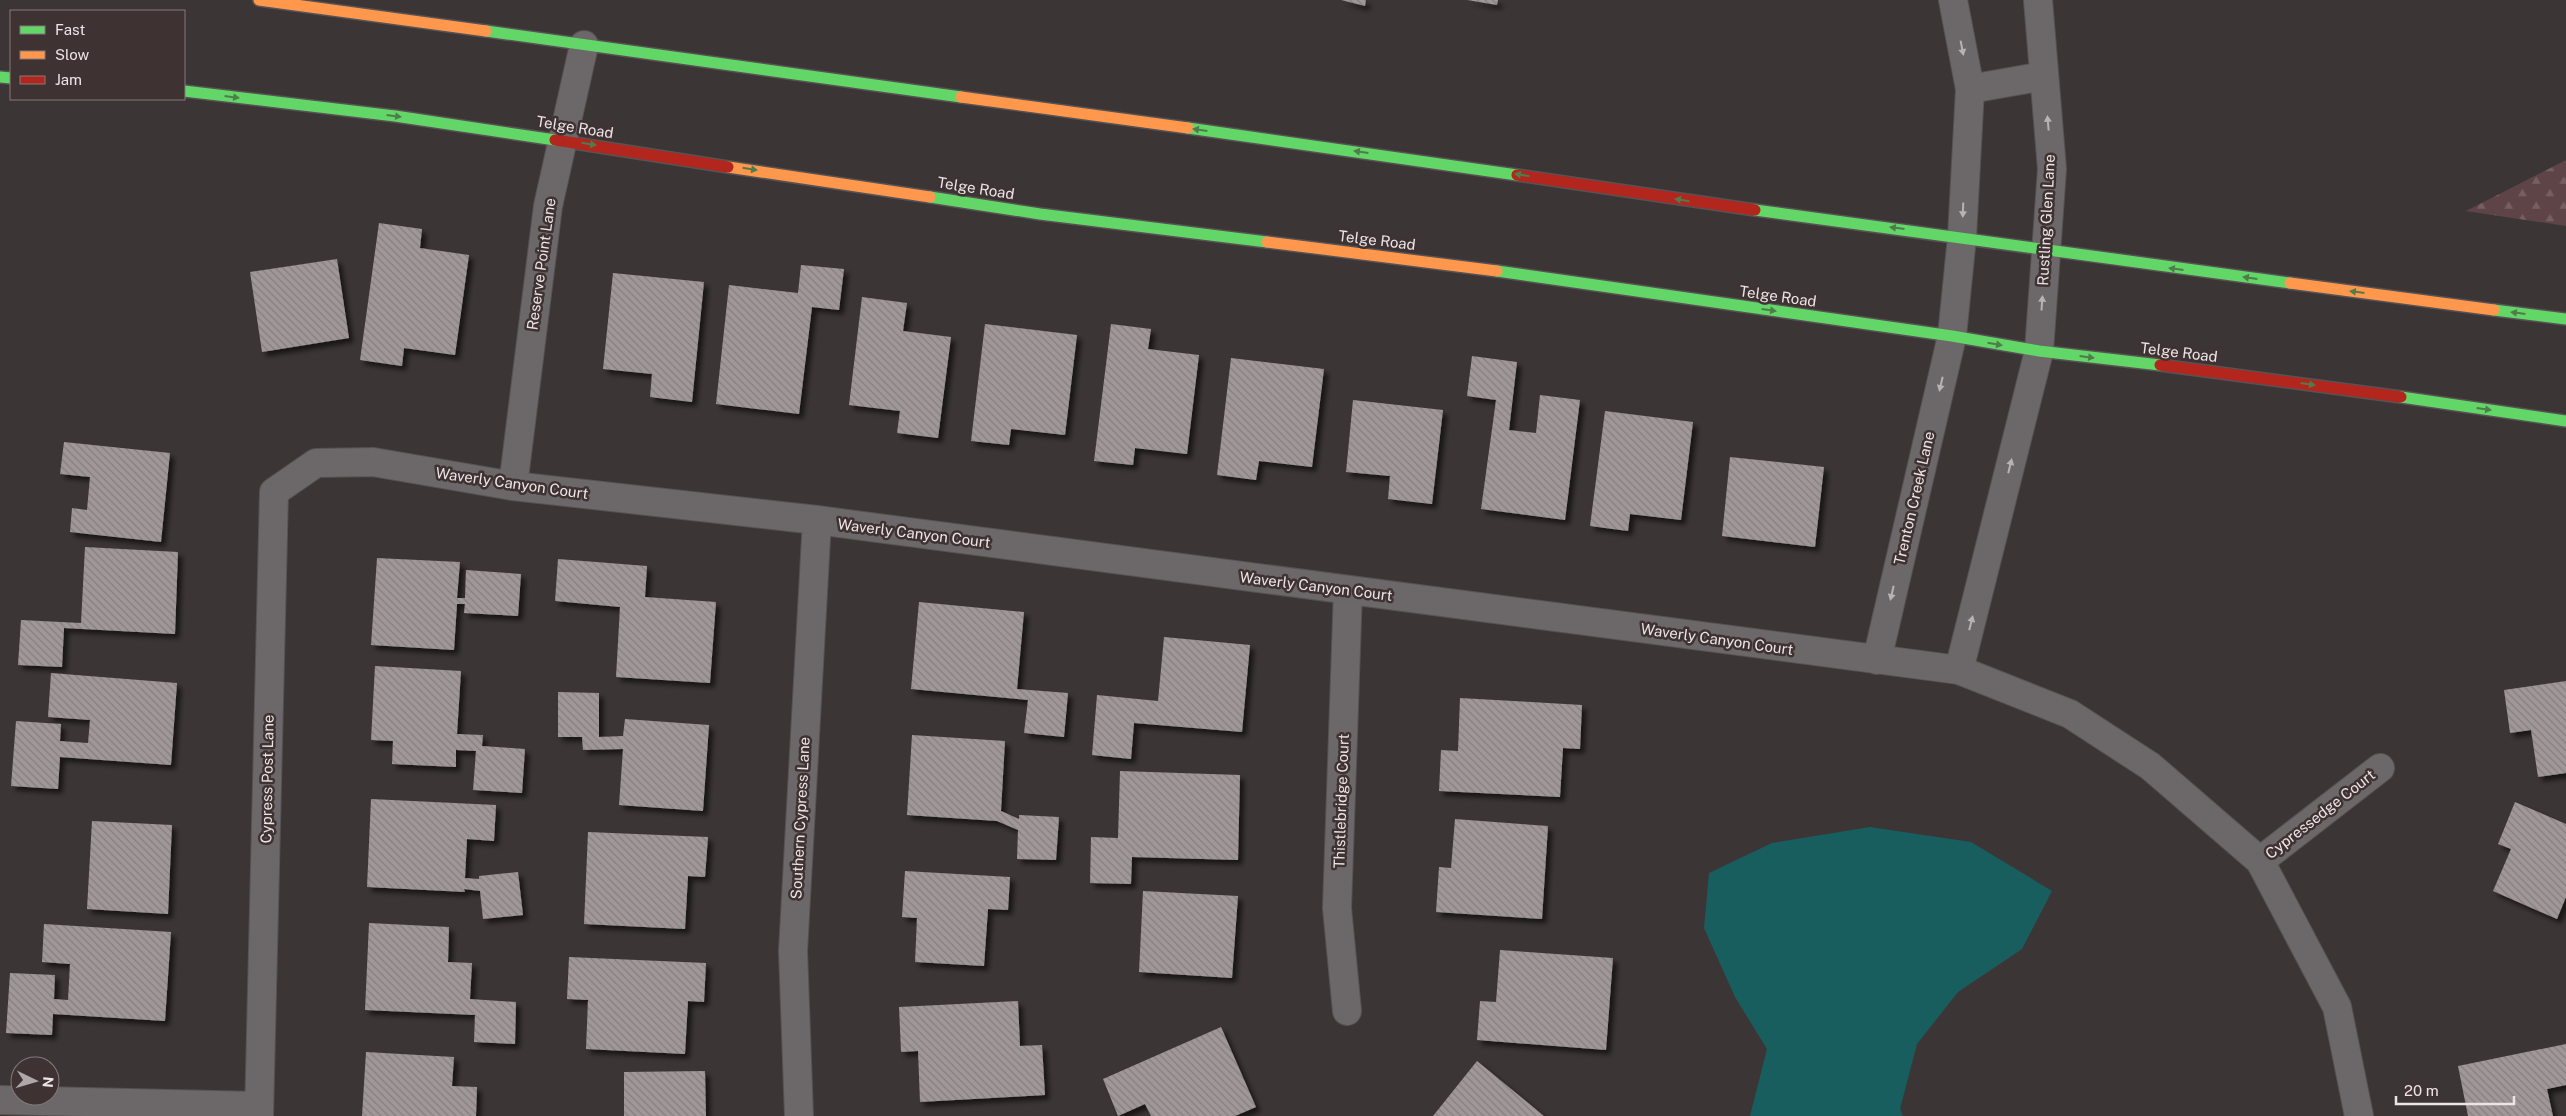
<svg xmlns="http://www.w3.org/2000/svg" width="2566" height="1116" font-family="'Public Sans',sans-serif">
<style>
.forest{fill:url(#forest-firs)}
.water{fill:#195e5f}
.building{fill:url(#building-back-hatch);filter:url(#shadow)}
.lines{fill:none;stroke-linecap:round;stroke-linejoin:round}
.street-casing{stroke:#575253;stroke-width:30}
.fast-casing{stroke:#575253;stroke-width:14}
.slow-casing{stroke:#575253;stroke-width:14}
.jam-casing{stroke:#575253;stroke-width:14}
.street{stroke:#6c6869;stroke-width:28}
.fast{stroke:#63d668;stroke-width:11}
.slow{stroke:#ff974d;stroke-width:11}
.jam{stroke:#b3261e;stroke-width:11}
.oneway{fill:#b9b2b3}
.oneway2{fill:#4f7c4b}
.labels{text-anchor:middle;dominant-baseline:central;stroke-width:5;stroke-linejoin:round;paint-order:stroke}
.street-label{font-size:15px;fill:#ede4e5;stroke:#3f3233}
</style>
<defs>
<pattern id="forest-firs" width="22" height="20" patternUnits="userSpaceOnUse" patternTransform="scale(1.25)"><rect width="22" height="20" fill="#5f4447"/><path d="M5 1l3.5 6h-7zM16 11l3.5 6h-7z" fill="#765f61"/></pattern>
<pattern id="building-back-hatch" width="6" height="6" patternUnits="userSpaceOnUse" patternTransform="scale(1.25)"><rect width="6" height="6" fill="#a09798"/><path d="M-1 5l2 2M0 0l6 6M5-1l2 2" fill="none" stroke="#857e7f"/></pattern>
<filter id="shadow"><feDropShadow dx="4.5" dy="4.5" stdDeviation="2.5" flood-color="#0009"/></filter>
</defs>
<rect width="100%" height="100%" fill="#3c3536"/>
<path class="forest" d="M2566,160v66l-100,-15z"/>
<path class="water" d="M1870,827l101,15 81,49 -30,58 -64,43 -41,52 -17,65 3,7h-153l17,-67 -32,-52 -31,-69 5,-55 63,-30z"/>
<path class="building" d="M1341,0h25l-1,6z
M1467,0h31l-1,5z
M379,223l43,6 -2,19 49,7 -14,100 -51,-7 -2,18 -42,-6z
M337,259l12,79 -87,14 -12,-80z
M801,265l43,4 -5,41 -27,-3 -13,107 -83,-10 13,-119 69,8z
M613,273l91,9 -12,120 -42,-5 2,-23 -49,-5z
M862,297l45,6 -4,28 48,6 -13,101 -41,-5 3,-22 -51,-6z
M985,324l92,11 -12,100 -54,-6 -2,16 -38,-4z
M1111,324l40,5 -3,20 51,6 -12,99 -52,-6 -2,17 -39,-4z
M1472,356l45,6 -8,68 27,3 4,-38 40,5 -15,120 -84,-11 15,-109 -29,-4z
M1231,358l93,11 -12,98 -53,-6 -3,19 -39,-5z
M1353,400l90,10 -11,94 -44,-5 2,-23 -44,-4z
M1605,411l88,11 -12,98 -51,-6 -2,17 -38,-5z
M64,442l106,11 -9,89 -91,-10 2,-24 15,2 3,-33 -30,-3z
M1730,457l94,10 -9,80 -93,-11z
M85,547l93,5 -3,82 -111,-6 -2,39 -44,-2 3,-45 60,3z
M377,558l83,4 -3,36h8l1,-28 55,4 -3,42 -54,-3 1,-9h-8l-3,46 -83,-5z
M558,559l89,7 -2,31 71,5 -6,81 -94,-6 4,-70 -65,-6z
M919,602l105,10 -7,77 51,4 -4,44 -40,-4 4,-33 -117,-11z
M1164,637l86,8 -8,87 -108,-9 -3,36 -39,-4 5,-60 61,6z
M375,666l86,5 -4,63 26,1 -1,11 43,3 -3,44 -49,-3 3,-39 -20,-1v17l-64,-3 1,-23 -22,-1z
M51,673l126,10 -6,82 -111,-8 -2,32 -47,-3 5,-65 45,3 -1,17 28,2 2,-23 -42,-3z
M2566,681v92l-28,4 -7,-47 -21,3 -6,-43z
M558,692l41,1v44l24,-1 2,-17 84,6 -6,86 -84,-6 4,-56 -40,1 -1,-13h-24z
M1460,698l122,7 -2,44 -17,-1 -3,49 -121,-6 2,-41 17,1z
M912,735l93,6 -4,70 18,8v-4l40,2 -3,43 -39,-1 1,-29 -21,-9 -90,-6z
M1120,771l120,4 -2,85 -106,-3 -1,27 -41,-1 1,-46 27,1z
M371,799l125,6 -2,36 -27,-2 -2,39 14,1v-3l39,-4 5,43 -40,4 -3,-28 -16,-2 1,3 -98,-5z
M2515,802l51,22v73l-9,22 -64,-28 18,-42 -13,-5z
M1455,819l93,7 -6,93 -106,-7 3,-45 12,1z
M92,821l80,4 -4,89 -81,-5z
M588,832l120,5 -3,40 -17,-1 -3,53 -101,-5z
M905,871l105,6 -2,33 -20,-1 -4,57 -69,-4 2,-44 -15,-1z
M1143,891l95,5 -6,82 -93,-6z
M369,923l80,4 -1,35 24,1 -2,36 46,3 -1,42 -41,-2 1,-27 -110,-5z
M44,924l127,8 -6,89 -112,-7 -1,21 -46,-2 4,-60 45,2 -1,24 14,1 2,-36 -28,-2z
M1500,950l113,8 -7,92 -129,-10 3,-39 16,1z
M569,957l137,6 -2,39 -16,-1 -3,53 -99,-5 2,-49 -21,-1z
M1018,1001l2,45 22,-1 3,50 -125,7 -2,-51 -17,1 -2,-45z
M1221,1027l35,80 -21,9h-84l-6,-12 -27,12 -15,-37z
M2566,1044v41l-19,4 6,27h-85l-10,-50z
M366,1052l88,5 -2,29 25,1 -1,29h-114z
M1477,1061l67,55h-111z
M705,1071l1,45h-82v-44z"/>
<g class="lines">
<g class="street-casing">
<path id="street" d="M1970,89l74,-13
M513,486l35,-280 36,-161
M1877,660l75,-324 10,-99 8,-148 -17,-89
M1959,670l80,-319 13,-182 -14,-169
M2260,861l120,-93
M1347,1011l-10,-103 11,-318
M0,1100l259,6
M259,1116l15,-624 42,-29 57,-1 140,24 304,34 1142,150 111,44 80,52 110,95 77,146 22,109
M799,1116l-6,-165 24,-431"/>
</g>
<g class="fast-casing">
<path id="fast" d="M486,31l475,66
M0,77l11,1
M184,91l211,25 160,24
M1188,128l329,47
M930,197l110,17 227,28
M1755,210c179,23 357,50 535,73
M1497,271l455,65 87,15 121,14
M2494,310l72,9
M2401,397l165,24"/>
</g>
<g class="slow-casing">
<path id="slow" d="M259,0l227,31
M961,97l227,31
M728,167l202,30
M1267,242l230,29
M2290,283l204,27"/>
</g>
<g class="jam-casing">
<path id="jam" d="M555,140l173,27
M1517,175l238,35
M2160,365l241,32"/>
</g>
<use href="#street" class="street"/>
<use href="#fast" class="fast"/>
<use href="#slow" class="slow"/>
<use href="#jam" class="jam"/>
</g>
<defs><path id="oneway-solid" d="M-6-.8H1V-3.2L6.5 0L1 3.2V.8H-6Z" transform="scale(1.25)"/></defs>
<g class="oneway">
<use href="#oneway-solid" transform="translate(1962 48) rotate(79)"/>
<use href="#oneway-solid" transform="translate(2048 123) rotate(-95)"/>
<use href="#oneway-solid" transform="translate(1963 210) rotate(92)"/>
<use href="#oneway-solid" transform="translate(2042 303) rotate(-86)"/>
<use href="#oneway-solid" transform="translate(1941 384) rotate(103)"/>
<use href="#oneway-solid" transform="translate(2010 466) rotate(-76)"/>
<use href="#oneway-solid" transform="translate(1892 593) rotate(103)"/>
<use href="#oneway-solid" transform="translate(1971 623) rotate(-76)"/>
</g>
<g class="oneway2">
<use href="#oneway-solid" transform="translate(232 97) rotate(7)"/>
<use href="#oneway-solid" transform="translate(394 116) rotate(7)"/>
<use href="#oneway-solid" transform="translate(1200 130) rotate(-172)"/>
<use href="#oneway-solid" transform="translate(589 144) rotate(9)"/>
<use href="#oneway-solid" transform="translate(1361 152) rotate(-172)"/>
<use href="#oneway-solid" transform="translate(750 169) rotate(9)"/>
<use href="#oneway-solid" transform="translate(1522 175) rotate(-171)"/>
<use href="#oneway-solid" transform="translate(1682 200) rotate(-171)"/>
<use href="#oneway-solid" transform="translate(1897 228) rotate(-173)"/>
<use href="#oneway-solid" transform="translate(2176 269) rotate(-173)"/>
<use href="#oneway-solid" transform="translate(2250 278) rotate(-172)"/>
<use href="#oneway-solid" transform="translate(2357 292) rotate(-173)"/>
<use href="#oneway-solid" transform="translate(1769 310) rotate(8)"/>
<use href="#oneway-solid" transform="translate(2518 313) rotate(-173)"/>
<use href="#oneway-solid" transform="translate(1995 344) rotate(10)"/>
<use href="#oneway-solid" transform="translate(2087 357) rotate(7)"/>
<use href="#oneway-solid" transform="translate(2308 384) rotate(8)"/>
<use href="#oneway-solid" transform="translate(2484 409) rotate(8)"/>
</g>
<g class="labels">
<g class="street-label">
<text transform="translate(575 127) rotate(9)">Telge Road</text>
<text transform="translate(976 188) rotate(9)">Telge Road</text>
<text transform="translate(2046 220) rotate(-87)">Rustling Glen Lane</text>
<text transform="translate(1377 240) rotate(7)">Telge Road</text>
<text transform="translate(541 264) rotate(-82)">Reserve Point Lane</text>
<text transform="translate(1778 296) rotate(8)">Telge Road</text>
<text transform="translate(2179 352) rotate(7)">Telge Road</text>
<text transform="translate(512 483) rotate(8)">Waverly Canyon Court</text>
<text transform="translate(1914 498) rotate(-77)">Trenton Creek Lane</text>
<text transform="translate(914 533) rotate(7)">Waverly Canyon Court</text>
<text transform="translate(1316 586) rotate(7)">Waverly Canyon Court</text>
<text transform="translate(1717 639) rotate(8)">Waverly Canyon Court</text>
<text transform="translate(267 779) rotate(-89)">Cypress Post Lane</text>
<text transform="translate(1341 801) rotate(-88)">Thistlebridge Court</text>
<text transform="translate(2320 814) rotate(-38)">Cypressedge Court</text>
<text transform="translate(800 818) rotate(-87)">Southern Cypress Lane</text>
</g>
</g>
<rect x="10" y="10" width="175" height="90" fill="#3f3233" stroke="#85797a"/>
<rect x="20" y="26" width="25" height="8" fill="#63d668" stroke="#85797a"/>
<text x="55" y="35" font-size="15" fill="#ede4e5">Fast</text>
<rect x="20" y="51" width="25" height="8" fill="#ff974d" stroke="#85797a"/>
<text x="55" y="60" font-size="15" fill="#ede4e5">Slow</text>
<rect x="20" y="76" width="25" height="8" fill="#b3261e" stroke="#85797a"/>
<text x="55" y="85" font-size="15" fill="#ede4e5">Jam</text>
<g transform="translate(35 1081) rotate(95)"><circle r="24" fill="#3f3233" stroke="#85797a"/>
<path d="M0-4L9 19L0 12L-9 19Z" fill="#afa7a8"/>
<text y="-8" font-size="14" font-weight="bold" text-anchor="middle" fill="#ede4e5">N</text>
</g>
<path d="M2396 1096v8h118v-8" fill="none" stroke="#ede4e5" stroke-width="2.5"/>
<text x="2404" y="1096" font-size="15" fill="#ede4e5" stroke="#3f3233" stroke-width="4" paint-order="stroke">20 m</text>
</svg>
